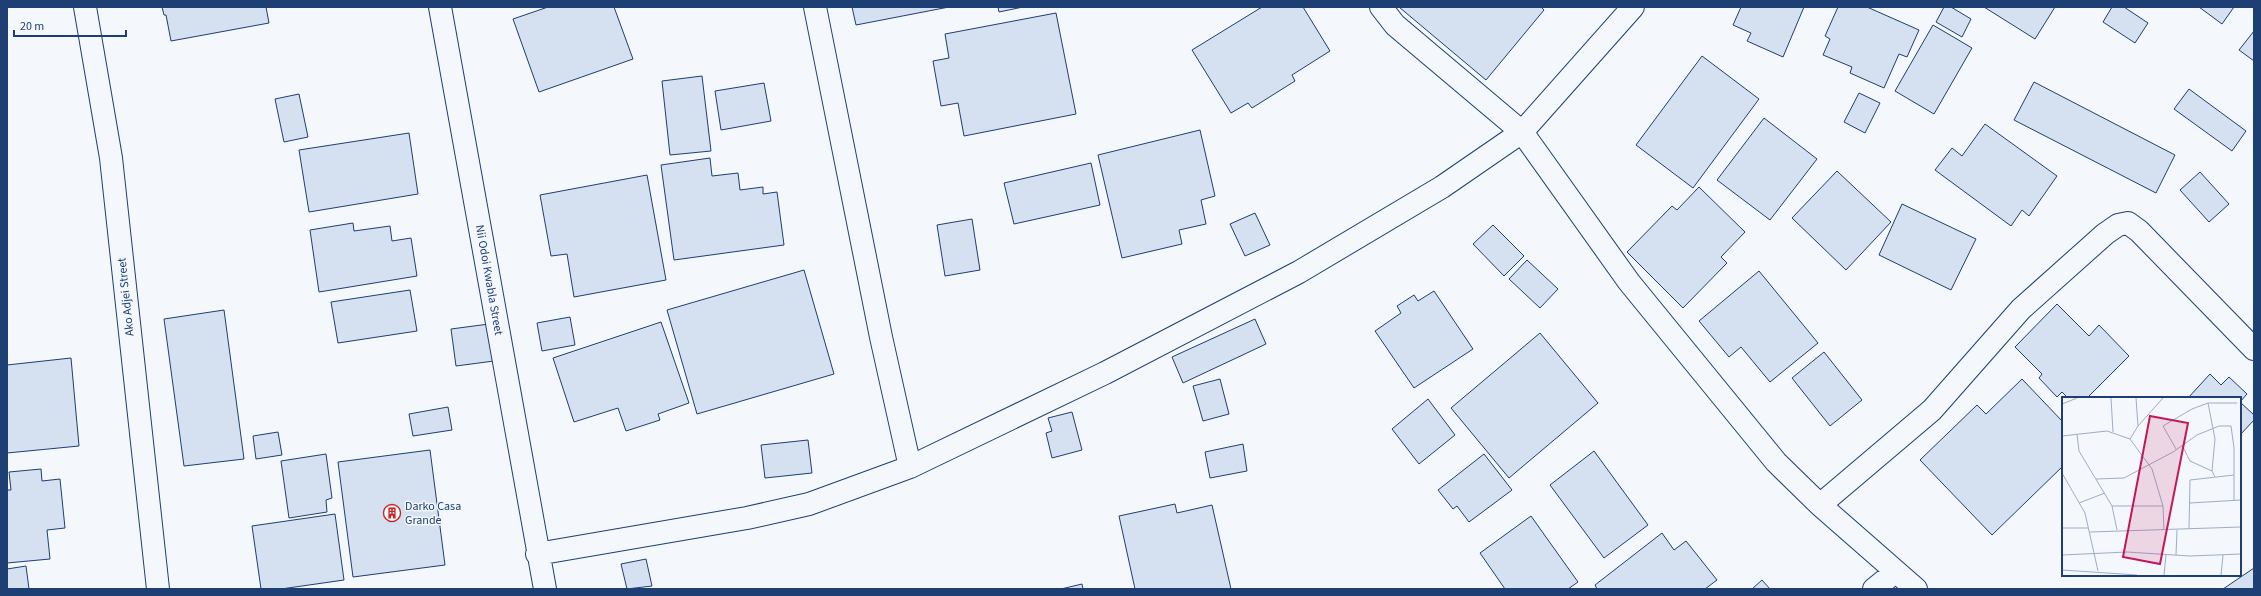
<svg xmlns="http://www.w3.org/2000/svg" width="2261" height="596" font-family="'Source Sans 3',sans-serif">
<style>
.building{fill:#d5e0f0;stroke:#1d3f73}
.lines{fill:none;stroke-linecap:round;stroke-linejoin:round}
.minor-casing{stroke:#1d3f73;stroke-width:24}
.minor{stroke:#f4f7fb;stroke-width:22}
.labels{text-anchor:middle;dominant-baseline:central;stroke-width:3;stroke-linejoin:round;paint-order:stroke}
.street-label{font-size:12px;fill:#1d3f73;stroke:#f4f7fb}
.poi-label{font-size:12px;fill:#1d3f73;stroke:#f4f7fb;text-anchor:start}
.inset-road{fill:none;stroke:#9eadc5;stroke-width:1}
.view{fill:#c2185b;fill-opacity:0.15;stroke:#c2185b;stroke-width:2}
.inset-edge{fill:none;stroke:#1d3f73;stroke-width:2}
</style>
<rect width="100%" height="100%" fill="#f4f7fb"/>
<path class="building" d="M162,7h104l3,16 -98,18 -5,-26h-2z
M548,7h66l19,52 -94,33 -26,-73z
M852,7h97l-93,18z
M998,7h25l-24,5z
M1262,7h41l27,44 -38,24 3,6 -43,27 -4,-5 -17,10 -39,-63z
M1399,7h142l3,3 -58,70z
M1741,7h63l-21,50 -36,-16 4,-8 -18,-8z
M1838,7h29l52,23 -12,27 -8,-3 -15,34 -34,-15 2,-6 -29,-12 7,-16 -5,-3z
M1944,7h7l20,12 -9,18 -26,-15z
M1984,7h71l-20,32z
M2112,7h12l24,16 -13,20 -32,-21z
M2199,7h35l-12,17z
M1056,13l20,101 -112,22 -6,-33 -17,3 -8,-45 16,-3 -4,-24z
M1933,25l39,23 -38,66 -39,-23z
M2254,31v30l-15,-11z
M1702,56l57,43 -66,89 -57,-43z
M702,76l9,75 -41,4 -8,-74z
M2034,82l141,73 -19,38 -142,-73z
M764,83l7,38 -50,9 -6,-39z
M2189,89l57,42 -14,20 -58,-42z
M1859,93l21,10 -15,30 -21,-11z
M299,94l9,43 -24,5 -9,-43z
M1764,118l53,41 -47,61 -53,-40z
M1985,124l72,52 -28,40 -7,-6 -11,16 -76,-56 17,-22 10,8z
M1200,130l15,66 -14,4 5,24 -27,6 3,14 -60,14 -24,-103z
M409,133l9,61 -109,18 -10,-62z
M710,158l2,18 26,-3 2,17 23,-3v7l14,-2 7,53 -110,15 -13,-95z
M1091,163l9,42 -86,19 -10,-41z
M1837,171l54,51 -45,48 -54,-52z
M2200,172l29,32 -20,18 -29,-32z
M647,175l19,105 -92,17 -7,-43 -16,2 -11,-61z
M1699,187l46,45 -24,25 6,6 -44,45 -56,-56 45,-46 5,4z
M1902,204l74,35 -25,51 -72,-35z
M1255,213l15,32 -25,11 -15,-32z
M972,219l8,51 -35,6 -8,-51z
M353,223l1,8 36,-5 2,15 19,-3 6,38 -98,16 -9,-62z
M1493,225l31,31 -20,20 -31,-32z
M1527,260l31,29 -18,19 -31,-29z
M804,270l30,104 -137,40 -30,-104z
M1759,271l59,72 -48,39 -29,-35 -12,10 -30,-36z
M410,290l7,41 -79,12 -7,-41z
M1434,291l39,58 -59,39 -39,-57 26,-18 -4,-7 17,-11 4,6z
M2057,304l32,32 10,-11 30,31 -42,42h-19l-6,-6 -5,5 -18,-19 3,-4 -27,-27z
M224,310l20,149 -60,7 -20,-147z
M570,317l5,28 -33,6 -5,-28z
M1255,319l11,25 -83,39 -11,-26z
M661,322l28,81 -31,11 2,6 -34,11 -8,-23 -44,14 -21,-64z
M489,324l5,37 -38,5 -5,-37z
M1540,333l58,70 -89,75 -58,-70z
M1824,352l38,48 -32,26 -38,-48z
M71,358l8,88 -72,7v-88z
M2210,374l11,11 8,-8 18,17 -7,8v-4h-52z
M1220,379l9,35 -26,7 -10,-35z
M2022,379l41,43v44l-71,69 -72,-75 57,-55 9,9z
M1428,399l27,36 -36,29 -27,-35z
M2240,402l14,13v5l-14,15z
M448,407l4,23 -39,6 -4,-22z
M1072,412l10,38 -30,8 -6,-25 6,-2 -4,-13z
M278,432l4,23 -26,4 -3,-23z
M808,440l4,33 -47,5 -4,-33z
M1243,444l4,27 -37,7 -5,-26z
M430,450l15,115 -92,12 -15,-115z
M1594,451l54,74 -44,33 -54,-73z
M326,454l6,44 -6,2 1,12 -38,6 -8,-57z
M1484,454l28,36 -43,32 -12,-16 -4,3 -15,-19z
M41,469l1,12 18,-2 5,49 -18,2 3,29 -43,4v-73h4l-2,-18z
M1175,504l2,9 35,-8 19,84h-96l-16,-73z
M335,514l9,66 -63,9h-20l-9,-63z
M1531,516l47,66 -10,7h-63l-25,-36z
M1662,533l12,17 12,-9 31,39 -12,9h-108l-2,-4z
M646,559l6,27 -25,3 -6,-25z
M26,566l3,23h-22v-20z
M2254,568v21h-31z
M1762,580l8,9h-18z
M1082,584l1,5h-22z"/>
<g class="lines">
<g class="minor-casing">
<path id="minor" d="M85,7l26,151 47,431
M440,7l105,582
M815,7l66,330 29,130
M1381,7l14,18 127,107 107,150 147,180 44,43 96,84
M1820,505l112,-95 89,-101 84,-75 13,-9 10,-2 11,8 115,118
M537,554l210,-36 62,-14 101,-37 195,-94 194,-101 143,-85 80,-55 111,-125
M1874,589l21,-17"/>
</g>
<use href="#minor" class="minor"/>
</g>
<defs>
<g id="building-ring" transform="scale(0.9)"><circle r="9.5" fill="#f4f7fb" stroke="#c62828" stroke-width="1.5"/><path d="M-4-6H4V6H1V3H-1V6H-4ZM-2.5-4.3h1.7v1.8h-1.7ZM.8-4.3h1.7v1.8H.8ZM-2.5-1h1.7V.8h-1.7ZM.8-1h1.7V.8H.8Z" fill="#c62828"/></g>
</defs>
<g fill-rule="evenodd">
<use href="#building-ring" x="392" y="513"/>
</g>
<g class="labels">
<g class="street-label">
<text transform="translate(489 280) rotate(80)">Nii Odoi Kwabla Street</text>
<text transform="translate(126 297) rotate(-96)">Ako Adjei Street</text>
</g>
<g class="poi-label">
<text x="405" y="506">Darko Casa<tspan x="405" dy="14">Grande</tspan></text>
</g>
</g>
<g transform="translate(2062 397)">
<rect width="179" height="179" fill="#f4f7fb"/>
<path class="inset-road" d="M49,1l2,34M74,1l2,28M146,6l7,36 -3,32M0,7l15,-6M15,37l2,17 33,55 5,24M0,39l45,-5 23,8 22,30 11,37 1,24M68,42l8,-13 25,-28M120,48l8,16 22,10 3,6M114,52l-13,-23 29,-17 16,-6h29M0,76l23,40 13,58M34,82l28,-1 49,-26 24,-17 22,-9h12l3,22v52M17,106l26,-10M128,106l51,-3M50,109h51M0,131h26M127,132l1,-49 44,-5M28,135l151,-5M0,158l65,-3 63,4 51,-2M114,158l1,-25M0,173l75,5M102,178l2,-20M159,178l2,-20"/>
<path class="view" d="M88,19l38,7 -28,141 -37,-7z"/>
<rect width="179" height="179" class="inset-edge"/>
</g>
<rect width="2261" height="596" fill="none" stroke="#1d3f73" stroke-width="16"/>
<path d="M14 30v6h112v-6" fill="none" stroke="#1d3f73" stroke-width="2"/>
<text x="20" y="30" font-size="12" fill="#1d3f73" stroke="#f4f7fb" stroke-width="3" paint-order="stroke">20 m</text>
</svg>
